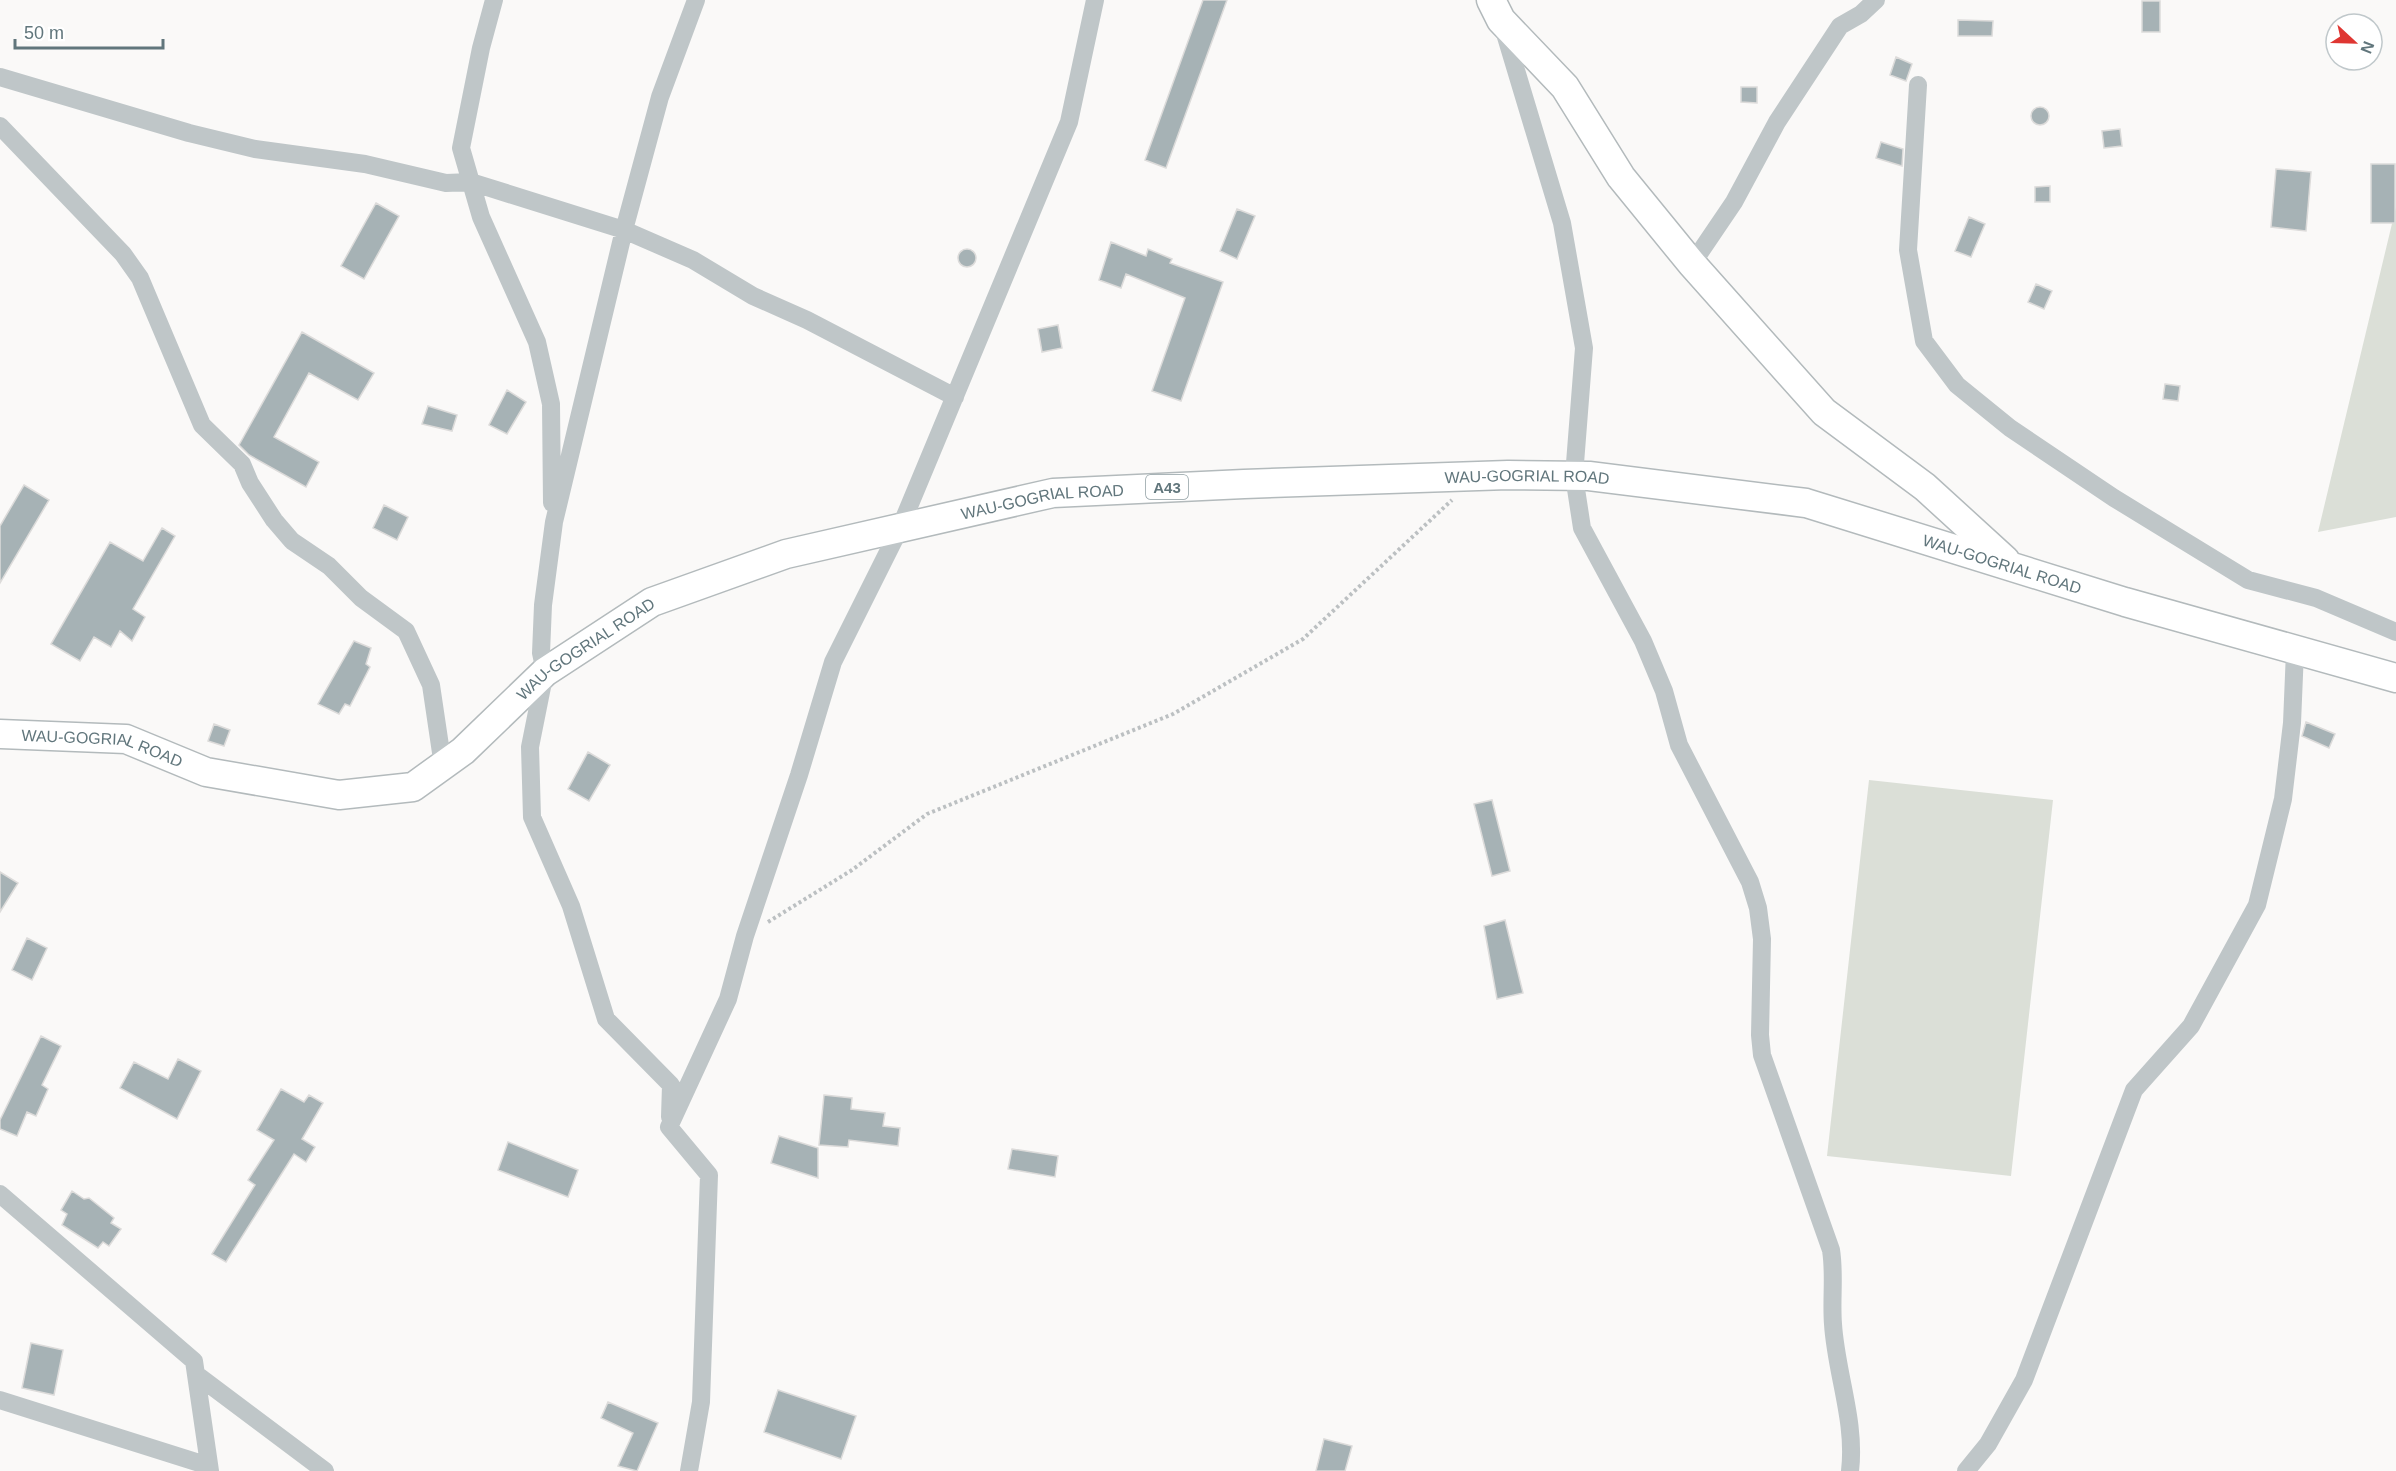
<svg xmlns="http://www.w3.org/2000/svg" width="2396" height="1471" font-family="Helvetica,sans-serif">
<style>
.green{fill:#dbdfd7}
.building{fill:#a6b2b5;stroke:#dcdbda;stroke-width:1.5}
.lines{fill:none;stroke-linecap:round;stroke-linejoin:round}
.primary-casing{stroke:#b3babc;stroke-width:31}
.path{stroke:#bcc0c2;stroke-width:4;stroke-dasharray:3 3;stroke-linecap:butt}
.street{stroke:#bfc6c8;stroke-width:18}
.primary{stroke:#fff;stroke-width:28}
.labels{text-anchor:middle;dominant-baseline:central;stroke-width:6;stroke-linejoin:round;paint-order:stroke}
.shield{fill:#fff;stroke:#909fa3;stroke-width:1.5}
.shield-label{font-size:15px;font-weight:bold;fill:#61767c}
.street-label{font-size:16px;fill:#61767c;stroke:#fff}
</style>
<rect width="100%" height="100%" fill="#faf9f8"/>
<path class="green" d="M2396,207v310l-78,15z
M1869,780l184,20 -42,376 -184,-20z"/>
<path class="building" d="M1203,0h24l-61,168 -21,-8z
M2142,1h18v31h-18z
M1958,20l35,1 -1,15h-34z
M1896,57l16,7 -6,17 -16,-6z
M1741,87h16v16l-16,-1z
M2031 116a9 9 0 1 1 18 0a9 9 0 1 1-18 0Z
M2120,129l2,17 -18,2 -2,-17z
M1881,142l22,7 -1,17 -26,-8z
M2371,164h24v59h-24z
M2276,169l35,3 -5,59 -35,-4z
M2050,186v16h-15v-15z
M376,203l23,13 -35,63 -23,-13z
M1237,209l18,7 -18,43 -17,-8z
M1969,217l16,7 -14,33 -16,-6z
M1111,242l35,14 2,-7 24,10 -2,4 53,19 -42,119 -29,-10 33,-93 -59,-24 -5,14 -22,-8z
M958 258a9 9 0 1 1 18 0a9 9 0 1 1-18 0Z
M2036,284l16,7 -8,18 -16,-7z
M1058,325l4,23 -20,4 -4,-23z
M302,332l72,41 -16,27 -49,-27 -35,64 45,25 -13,25 -57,-32 -10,-10z
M2165,384l15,2 -2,15 -15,-2z
M507,390l19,12 -19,32 -18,-9z
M428,406l29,9 -5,16 -30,-7z
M24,485l25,15 -49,83v-57z
M384,505l24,12 -11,23 -24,-12z
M162,528l13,8 -42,73 12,8 -13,24 -12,-10 -9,16 -17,-10 -14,24 -29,-17 59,-102 33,19z
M354,641l17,7 -5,16 4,3 -20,39 -5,-2 -6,10 -21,-10z
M2306,722l29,12 -6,14 -27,-12z
M214,724l16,6 -6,16 -16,-5z
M588,752l22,13 -21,36 -21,-12z
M1492,800l18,71 -18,5 -18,-72z
M0,872l18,11 -18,29z
M1505,920l18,73 -26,6 -13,-73z
M27,938l20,10 -15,32 -20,-10z
M41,1036l20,10 -19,39 6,4 -12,27 -9,-4 -10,24 -17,-7v-9z
M178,1059l23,12 -24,48 -57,-31 14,-26 34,17z
M281,1089l23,13 5,-7 14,8 -21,36 13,8 -9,15 -12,-8 -68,108 -14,-8 43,-69 -7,-5 26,-40 -17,-10z
M824,1095l28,3 -1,11 34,4 -2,13 17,2 -2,18 -49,-6 -1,7 -29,-2z
M779,1136l39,12v30l-47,-15z
M508,1142l70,28 -10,27 -70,-27z
M1012,1149l46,7 -3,21 -47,-8z
M72,1191l12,8 5,-1 25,20 -3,5 10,6 -12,17 -6,-4 -5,6 -36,-23 5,-11 -6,-4z
M31,1343l32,7 -9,45 -32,-7z
M778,1390l78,26 -15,43 -77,-27z
M608,1402l50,21 -21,48 -19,-5 15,-33 -32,-15z
M1324,1439l28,7 -7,25h-29z"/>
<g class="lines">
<g class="primary-casing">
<g id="primary">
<path d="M1491,0l10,20 64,67 56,90 71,87 132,148 101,75 80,73"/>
<path id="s1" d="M0,734l126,5 80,33 133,23 74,-8 50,-36 82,-79 107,-70 134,-48 267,-61 191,-9 264,-9 81,1 217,27 319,99 271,76"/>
</g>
</g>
<path class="path" d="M768,922l84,-52 75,-56 246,-100 130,-75 149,-139"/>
<path class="street" d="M494,0l-13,48 -20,100 20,69 56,125 14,62 1,99
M1503,27l59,196 22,125 -10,128 8,52 61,113 21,50 15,54 71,137 8,26 4,31 -2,96 2,20 69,195c4,25 0,49 2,74 3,49 23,97 17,147
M0,77l189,56 66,16 110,15 81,19 25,-1 153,48 69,30 60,36 54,24 148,77
M1918,85l-10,165 16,91 33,44 53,43 104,70 134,82 68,18 80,34
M0,126l123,128 17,24 62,147 40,39 8,19 24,37 18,21 37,25 32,32 45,33 25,54 12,81
M1692,264l42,-62 43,-80 63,-96 21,-12 15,-14
M670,1117l1,-32 -65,-66 -35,-113 -39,-89 -2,-70 15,-75 -4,-19 2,-48 11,-83 70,-292 36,-133 36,-97
M0,1194l194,167 16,110
M197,1375l128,96
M0,1400l209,66
M689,1471l12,-69 8,-227 -40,-48 59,-128 17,-63 54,-161 34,-113 67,-134 169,-406 26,-122
M1966,1471l22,-27 36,-64 110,-290 57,-64 66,-121 26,-106 9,-76 3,-72"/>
<use href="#primary" class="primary"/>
</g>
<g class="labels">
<rect class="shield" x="1146" y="475" width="42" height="24" rx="4.5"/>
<g class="shield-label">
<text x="1167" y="487">A43</text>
</g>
<g class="street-label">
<text stroke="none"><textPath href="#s1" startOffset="1616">WAU-GOGRIAL ROAD</textPath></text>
<text stroke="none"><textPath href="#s1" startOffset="1130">WAU-GOGRIAL ROAD</textPath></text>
<text stroke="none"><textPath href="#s1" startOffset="2102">WAU-GOGRIAL ROAD</textPath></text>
<text stroke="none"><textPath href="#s1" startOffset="644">WAU-GOGRIAL ROAD</textPath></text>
<text stroke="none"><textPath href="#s1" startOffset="104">WAU-GOGRIAL ROAD</textPath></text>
</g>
</g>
<g transform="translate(2354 42) rotate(112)"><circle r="28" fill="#ffffff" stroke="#c0c8cb" stroke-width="1.5"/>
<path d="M0-4.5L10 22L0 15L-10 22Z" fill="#df3632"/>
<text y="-9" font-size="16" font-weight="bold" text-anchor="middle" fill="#61767c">N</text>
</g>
<path d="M15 39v9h148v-9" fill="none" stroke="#61767c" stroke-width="3"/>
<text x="24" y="39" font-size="18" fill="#61767c" stroke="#ffffff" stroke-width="4.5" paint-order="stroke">50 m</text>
</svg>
